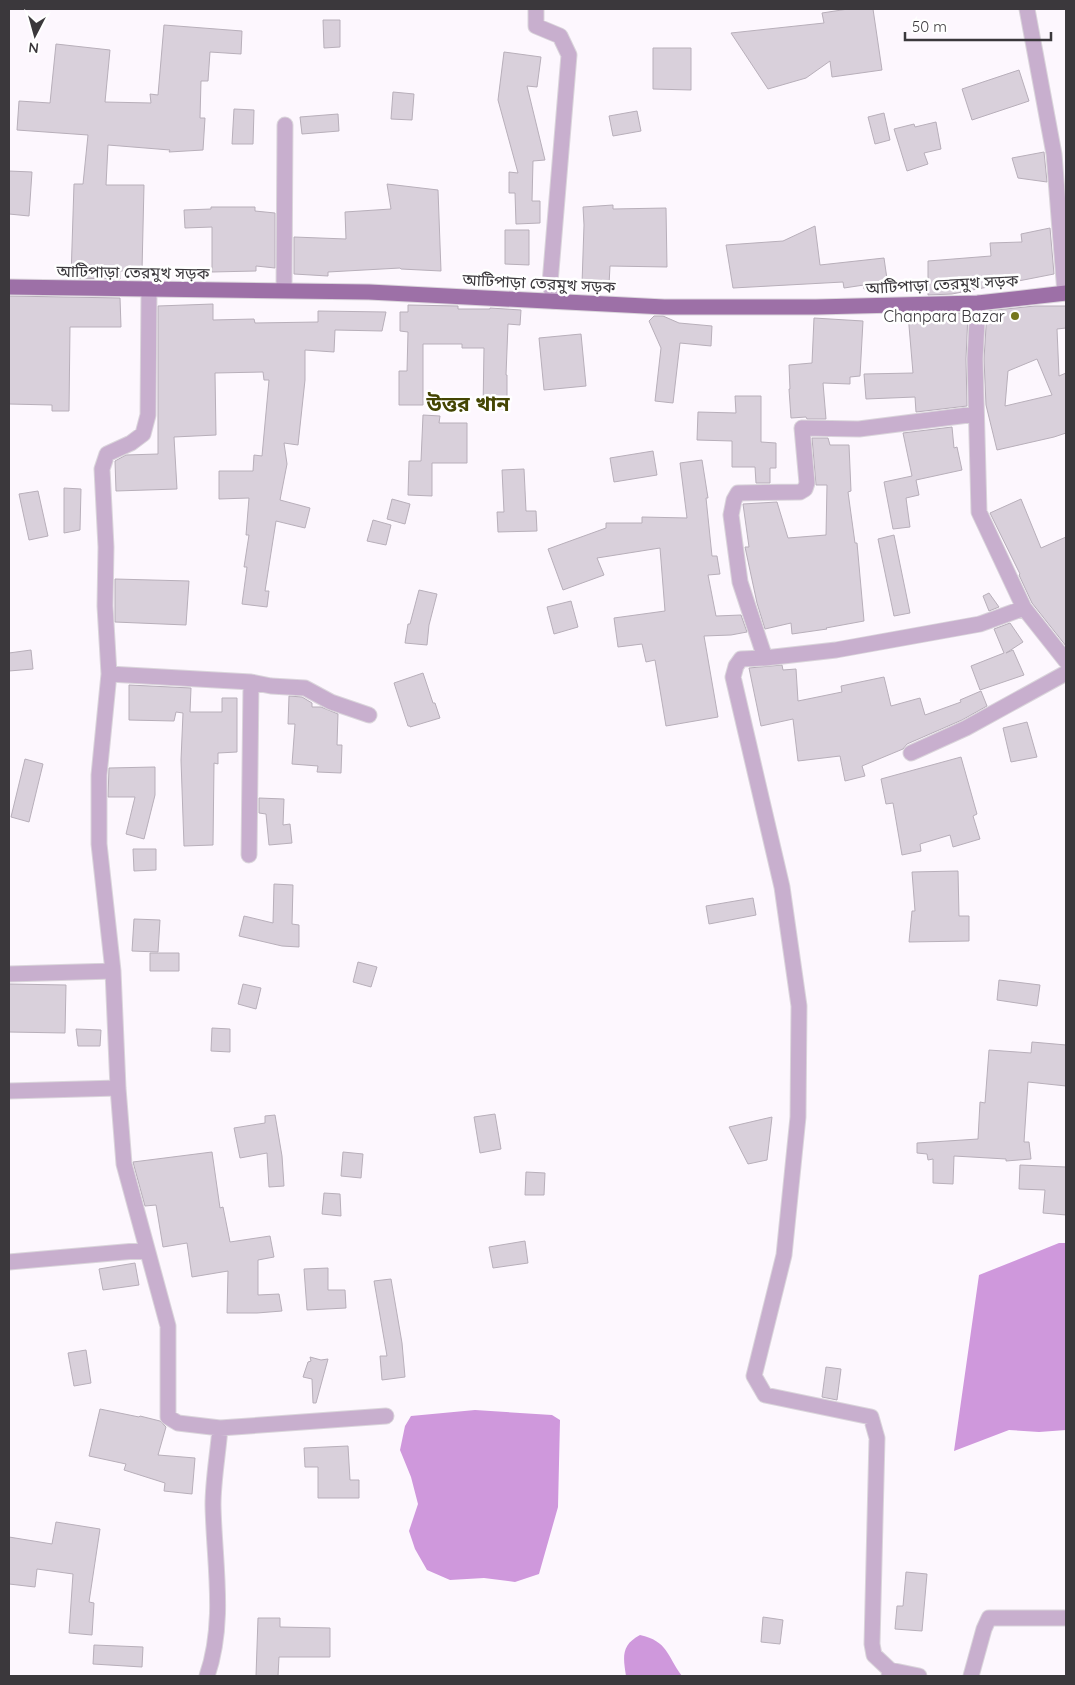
<svg xmlns="http://www.w3.org/2000/svg" width="1075" height="1685" font-family="Quicksand,'Noto Sans Bengali',sans-serif">
<style>
.water{fill:#cf98dc}
.building{fill:#d9d0db;stroke:#b8afba;fill-rule:evenodd}
.lines{fill:none;stroke-linecap:round;stroke-linejoin:round}
.minor-casing{stroke:#dad5db;stroke-width:17}
.major-casing{stroke:#dad5db;stroke-width:17}
.minor{stroke:#c8afce;stroke-width:15}
.major{stroke:#9d70a7;stroke-width:15}
.poi-dot{fill:#75761c;stroke:#fff;stroke-width:2}
.labels{text-anchor:middle;dominant-baseline:central;stroke-width:5;stroke-linejoin:round;paint-order:stroke}
.street-label{font-size:16px;fill:#3b383c;stroke:#fff}
.poi-label{font-size:16px;fill:#3b383c;stroke:#fff;text-anchor:end}
.district-label{font-size:21px;font-weight:bold;fill:#444503;stroke:#fff}
</style>
<rect width="100%" height="100%" fill="#fdf7fe"/>
<path class="water" d="M1059,1243h7v187l-27,2 -30,-2 -55,21 25,-176z
M475,1410l77,5 8,5 -2,87 -19,67 -24,8 -31,-4 -34,2 -23,-10 -12,-21 -6,-18 9,-27 -7,-27 -11,-27 5,-24 6,-10z
M640,1635c28,6 27,21 42,41h-56c-3,-19 -5,-31 14,-41z"/>
<path class="building" d="M848,9h25l9,61 -50,7 -2,-16 -24,17 -38,11 -37,-56 93,-10 -2,-10z
M323,20h17v27l-16,1z
M164,25l78,6 -1,23 -31,-2 -2,29h-7l-1,37h5l-2,32 -34,2 1,-2 -62,-5 -2,40h38l-2,86h-22v8l-49,-1 3,-94h9l5,-49 -71,-5 2,-29 31,2 6,-59 54,6 -5,52 46,1 -1,-9 8,1z
M653,48h38v42l-38,-1z
M504,52l37,5 -4,30 -10,-1 18,74 -12,1 -1,40h8v22l-24,1 -1,-31h-6v-21l9,1 -20,-73z
M1019,70l10,31 -57,19 -10,-31z
M393,92l21,2 -2,26 -21,-1z
M234,109l20,1 -1,34h-21z
M637,111l4,20 -28,5 -4,-20z
M884,113l6,27 -15,4 -7,-27z
M338,114l1,17 -37,3 -2,-17z
M936,122l5,27 -17,4 4,11 -21,7 -13,-42 20,-5 1,3z
M1044,152l3,30 -29,-4 -6,-20z
M9,171l23,1 -3,44 -20,-2z
M387,184l51,6 3,81 -40,-2 -1,-1 -72,4v4l-34,-2v-37l52,2 -1,-27 46,-3z
M613,205v4l53,-1 1,59 -57,-1 -1,19 -27,-1 2,-59 -1,-18z
M211,207h44v4l20,2v55l-19,-2v5l-44,1v-45l-27,1 -1,-18 27,-1z
M815,226l5,39 64,-7 4,28 -24,3v-4l-20,3 -1,-6 -110,6 -7,-43 57,-4z
M1050,228l4,46 -102,20 -24,1v-34l63,-5 -1,-13 32,-1 -1,-8z
M505,230h24v35l-24,-1z
M9,296l111,2 1,29h-51l-1,84h-17v-6l-43,-1z
M213,304v16l41,-1 1,4 63,-1v-11l68,1 -4,19 -47,-1 -1,22 -29,-2v30l-7,65 -14,-2 3,21 -7,36 30,8 -5,20 -29,-7 -11,70h4l-2,16 -25,-3 5,-37h-3l5,-32h-3l3,-37 -30,1v-28h34l1,-16 8,1 7,-76h-5l-1,-8 -48,1 1,62 -42,2 3,52 -61,2 -1,-30 11,-6 32,-1v-148z
M408,305l50,1v3h32v-1l31,2 -1,15 -12,-1 -2,51h1v34h-24l1,-61h-22v-4h-39v61h-24v-34h8l1,-39 -8,-1v-19h8z
M1035,306h31v22l-9,1 2,47 7,-3v60l-12,4 -57,13 -11,-45 -2,-46 3,-48zM1037,359l15,36 -47,11 3,-35z
M968,313l-2,46 1,47 -51,6 -1,-15 -49,2 -2,-25 49,-1 -5,-59z
M654,316h9l16,7 33,3 -1,20 -31,-3 -7,60 -18,-2 6,-53 -12,-27z
M814,318l49,3 -3,55 -10,1v7l-27,-1 3,36h-19l-1,-2 -15,1 -2,-29h1l-1,-24 23,-2z
M581,334l5,52 -42,4 -5,-52z
M735,396h26v46l15,1v25h-6v15h-14l-1,-16h-23v-26l-35,-1 1,-28 38,1z
M423,415l17,1 -1,7h28v40h-35v33l-24,-1 1,-34h12z
M952,427l2,21 3,-1 5,23 -46,10 3,15 -13,3 4,29 -17,2 -9,-47 28,-6 -9,-43z
M812,438h16l2,7h19l2,46 -3,1 7,51h2l7,78 -38,7 1,1 -35,5 -1,-11 -26,6 -8,-26 -12,-56h4l-6,-43 34,-2 11,36 38,-3 1,-50h-11z
M653,451l4,24 -43,7 -4,-24z
M702,460l6,38h-2l6,58h5l3,18 -12,1 8,41 25,-1 6,17 -16,3 -27,1 14,81 -52,9 -11,-66 -9,2 -4,-18 -24,3 -4,-29 51,-7 -5,-63 -63,10 7,17 -41,15 -15,-41 58,-21v-5h36v-6l45,1 -7,-55z
M524,469l2,42h10l1,20 -39,1 -1,-20h7l-2,-42z
M64,488l17,1 -1,41 -16,3z
M38,491l10,45 -19,4 -10,-46z
M392,499l18,5 -5,20 -18,-5z
M1021,499l20,49 25,-11v109l-34,-43 -13,-28 1,-1 -30,-61z
M373,520l18,5 -5,20 -19,-4z
M894,535l16,78 -16,3 -16,-77z
M115,579l74,2 -3,44 -71,-3z
M419,590l18,4 -8,31 -2,20 -22,-2 3,-19h2z
M989,593l10,14 -10,4 -6,-15z
M571,601l7,26 -24,7 -7,-27z
M1010,623l13,19 -17,11 7,-3 11,25 -44,15 -9,-24 33,-13 -10,-24z
M31,650l2,19 -24,2v-18z
M782,665l1,5 13,-1 2,32 44,-9 -1,-6 43,-9 7,29 29,-8 5,17 36,-13 -1,-2 21,-9 6,15 -25,14 -55,24 -4,5 -41,17 3,10 -20,5 -5,-25 -42,5 -5,-42 -32,7 -12,-58z
M423,673l10,30h2l5,15 -30,9v-1h-2l-14,-43z
M129,685l62,3 -1,24h32v-14h15v54l-19,1v11l-4,-1 -1,82 -29,1 -3,-86 2,-47 -7,-1 -2,9 -45,-1z
M289,696l13,1 10,6v4h9l17,7 -1,31h5l-1,28 -24,-1 1,-6 -26,-2 3,-40h-7z
M1027,722l10,35 -26,5 -8,-34z
M961,757l16,57 -4,2 7,23 -27,8 -3,-12 -30,9 1,7 -19,4 -9,-52 -7,1 -5,-25z
M25,759l18,5 -14,58 -18,-5z
M155,767v28l-11,44 -18,-5 9,-37h-27l1,-29z
M259,798l25,1 -1,26 7,-1 2,19 -23,2 -3,-31 -7,-1z
M133,849h23v21l-22,1z
M958,871l1,45h10v25l-60,1 3,-31h3l-3,-39z
M274,884l19,1 -1,39 7,1v22l-17,-1 -43,-10 5,-20 29,7z
M753,898l3,17 -47,9 -3,-18z
M134,919l26,1 -2,32 -26,-1z
M150,953h29v18h-29z
M358,962l19,5 -6,20 -18,-5z
M999,980l41,5 -3,21 -40,-6z
M9,984l57,1 -1,48 -56,-1z
M243,984l18,4 -5,21 -18,-5z
M212,1028l18,1v23l-19,-1z
M76,1029l25,1 -1,16h-22z
M1032,1042l34,3v41l-38,-4 -4,60h5l2,17 -25,2v-2l-52,-3 -1,28 -20,-1v-24l-5,1 -1,-6 -10,-1v-10l61,-4 2,-37 5,1 4,-53 42,3z
M495,1114l6,35 -21,4 -6,-36z
M275,1115l7,41 2,30 -15,1 -2,-34 -27,5 -6,-30 31,-5v-7z
M772,1117l-5,43 -19,4 -19,-37z
M212,1152l8,56 3,-1 7,35 40,-6 4,21 -16,3v35l21,-1 3,17 -25,2h-30l1,-42 -36,6 -5,-34 -24,4 -7,-42 -11,1 -12,-44z
M343,1152l20,2 -2,24 -20,-2z
M1020,1165l46,2v48l-23,-2 2,-23 -26,-1z
M526,1172l19,1 -1,22h-19z
M324,1193l16,1 1,22 -19,-2z
M525,1241l3,22 -35,5 -4,-21z
M135,1263l4,22 -36,5 -4,-21z
M328,1268v22h17l1,18 -39,2 -3,-41z
M391,1279l11,64 3,34 -23,3 -2,-24h7l-13,-75z
M86,1350l5,33 -17,3 -6,-33z
M310,1357l11,3 7,-1 -12,44h-3l-1,-24 -9,-2 5,-15 3,-1z
M826,1367l15,2 -4,31 -15,-3z
M100,1409l39,8 1,-1 20,5 6,6 -8,28 37,3 -3,36 -28,-3 1,-8 -41,-13 2,-6 -37,-8z
M348,1446l2,34h9v18h-41v-31h-13l-1,-19z
M56,1522l44,7 -11,73 5,1 -2,32 -23,-2 4,-59 -36,-5 -2,18 -26,-3v-47l43,7z
M906,1572l21,2 -5,57 -27,-2 2,-23h6z
M763,1617l20,3 -3,24 -19,-2z
M258,1618h22v9l50,1v29h-51l-1,19h-22z
M94,1645l49,2 -1,20 -49,-3z"/>
<g class="lines">
<g class="minor-casing">
<path id="minor" d="M536,9v17l24,10 9,19 -19,228 4,18
M1027,9l27,145 11,139
M149,290l-1,125 -5,19 -12,9 -24,11 -5,15 4,78 -1,59 4,68 -10,101v69l14,127 5,117 6,76 44,162v91l10,6 42,5c-2,26 -7,52 -7,77 1,57 13,116 -6,171
M284,290l1,-165
M978,303l-3,56 4,153 45,96 42,53
M765,658l-25,-76 -9,-67 3,-15 4,-7 62,-1 5,-3 2,-6 -5,-55 57,1 117,-15
M109,674l142,8 20,4 34,2 26,14 38,13
M911,753l55,-25 100,-55
M249,855l2,-173
M9,974l104,-3
M9,1091l109,-3
M9,1262l138,-12
M220,1428l166,-12
M890,1670l29,6
M889,1676l1,-6 -16,-15 -2,-11 5,-206 -6,-21 -106,-22 -11,-19 30,-121 14,-138 1,-111 -17,-119 -49,-210 3,-11 5,-7 24,-1 71,-8 144,-26 44,-16
M971,1676l13,-47 5,-11h77"/>
</g>
<g class="major-casing">
<path id="major" d="M9,287l360,5 295,15h152l162,-4 88,-10"/>
</g>
<use href="#minor" class="minor"/>
<use href="#major" class="major"/>
</g>
<circle class="poi-dot" cx="1015" cy="316" r="5"/>
<g class="labels">
<g class="street-label">
<text transform="translate(133 272) rotate(1)">আটিপাড়া তেরমুখ সড়ক</text>
<text transform="translate(539 283) rotate(3)">আটিপাড়া তেরমুখ সড়ক</text>
<text transform="translate(942 284) rotate(-3)">আটিপাড়া তেরমুখ সড়ক</text>
</g>
<g class="poi-label">
<text x="1005" y="316">Chanpara Bazar</text>
</g>
<g class="district-label">
<text x="468" y="403">উত্তর খান</text>
</g>
</g>
<rect width="1075" height="1685" fill="none" stroke="#3b383c" stroke-width="20"/>
<g transform="translate(35 35) rotate(186)" stroke="#ffffff" stroke-width="4" paint-order="stroke">
<path d="M0-4L9 19L0 12L-9 19Z" fill="#3b383c"/>
<text y="-8" font-size="14" font-weight="bold" text-anchor="middle" fill="#3b383c">N</text>
</g>
<path d="M905 32v8h146v-8" fill="none" stroke="#3b383c" stroke-width="2.5"/>
<text x="912" y="32" font-size="15" fill="#3b383c" stroke="#ffffff" stroke-width="4" paint-order="stroke">50 m</text>
</svg>
